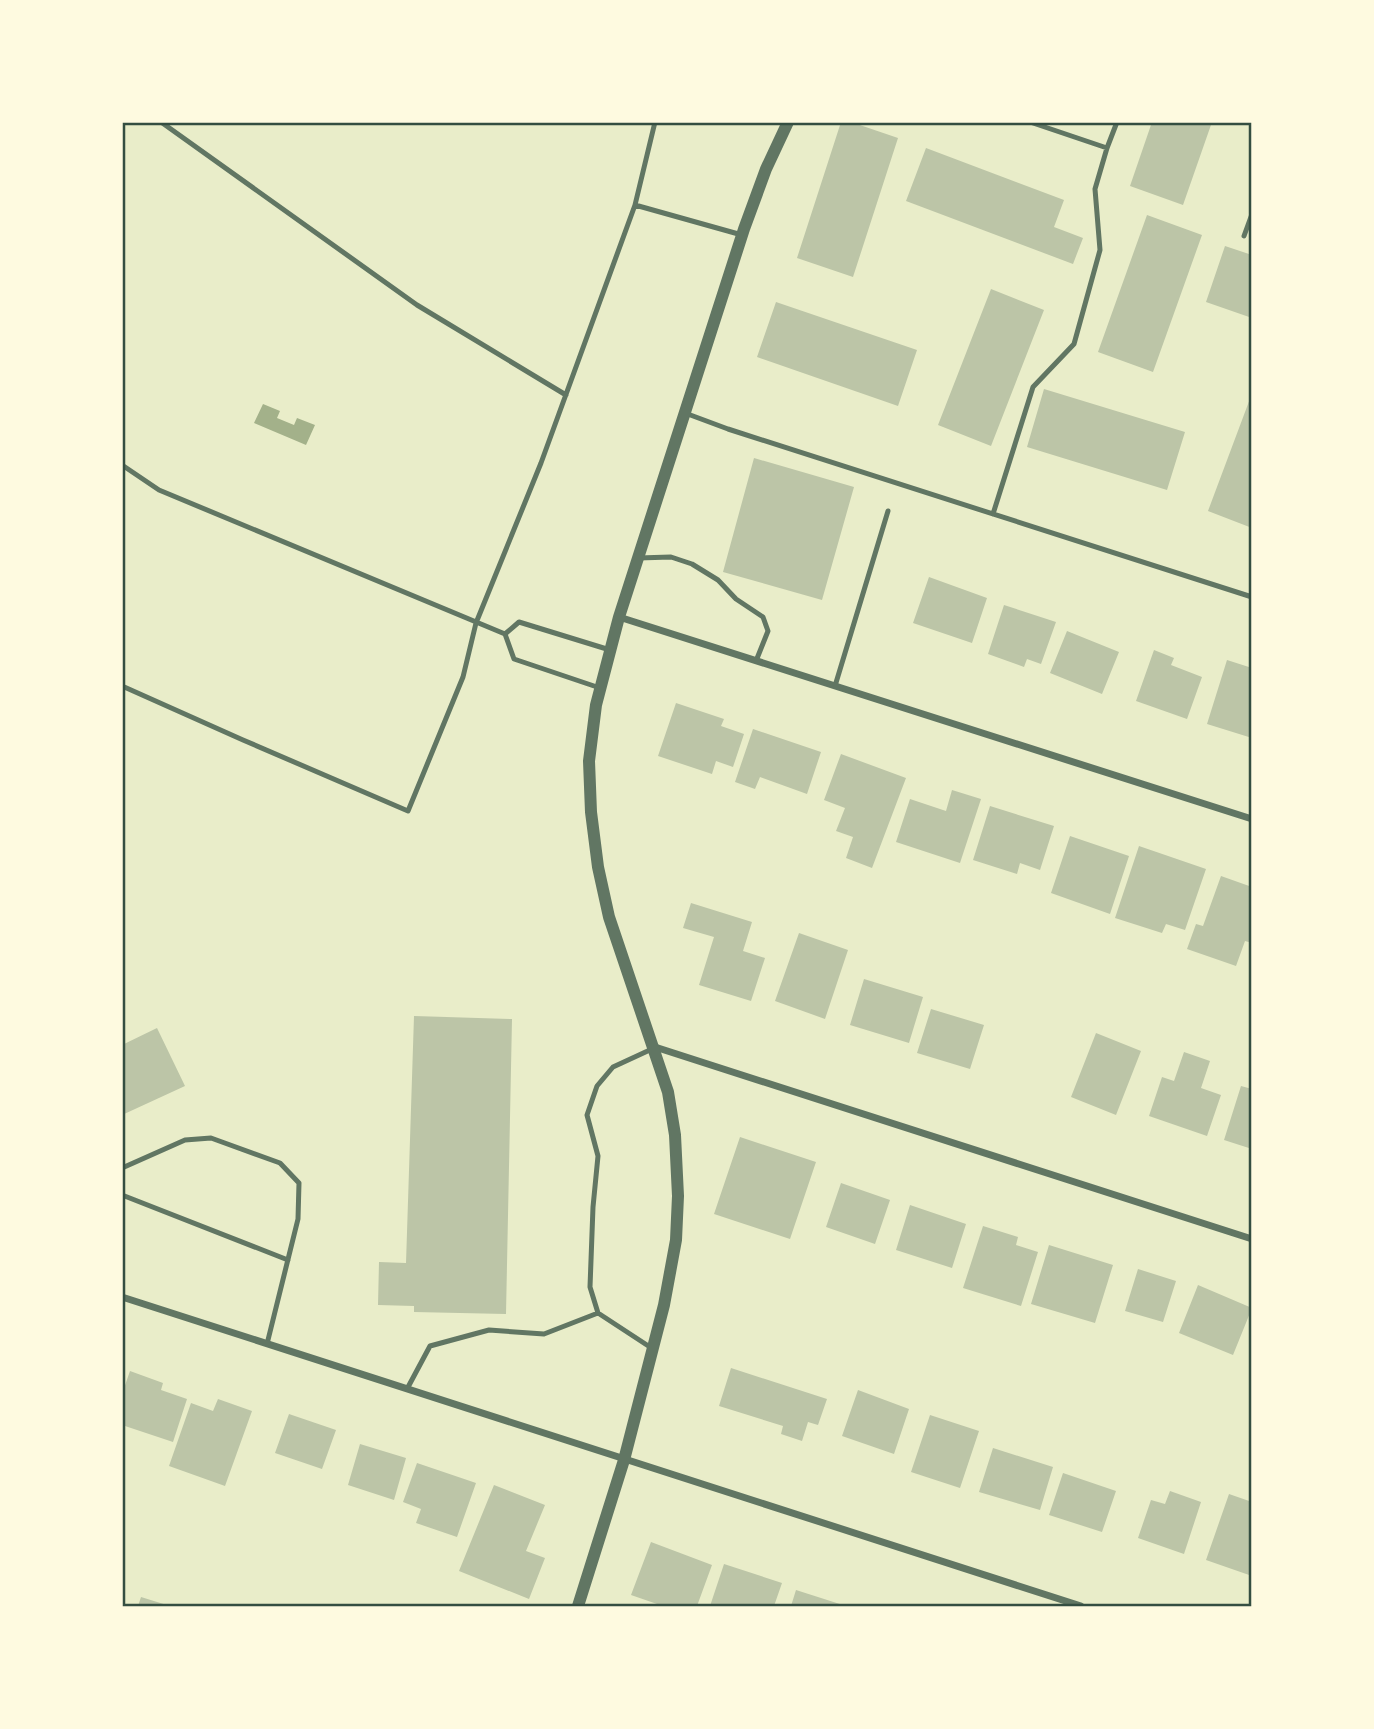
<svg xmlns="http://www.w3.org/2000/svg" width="1374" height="1729" font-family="'Golos Text',sans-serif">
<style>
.water{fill:#a3b18a}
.building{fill:#bcc5a7}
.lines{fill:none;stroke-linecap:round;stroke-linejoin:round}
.service{stroke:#617663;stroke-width:5}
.minor{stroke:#617663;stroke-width:7}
.tertiary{stroke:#617663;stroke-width:12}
.neatline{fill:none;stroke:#344e41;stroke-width:2.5}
</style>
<rect width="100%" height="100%" fill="#e9edc9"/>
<path class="water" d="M263,404l17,7 -3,7 17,7 3,-7 18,7 -9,20 -52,-22z"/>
<path class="building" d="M841,122h10l47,16 -45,139 -56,-19z
M1152,122h60l-29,83 -53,-19z
M926,148l138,52 -10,27 29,11 -10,26 -167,-63z
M1147,215l55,20 -49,137 -55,-20z
M1225,246l27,9v63l-46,-16z
M991,289l53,21 -53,136 -53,-21z
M776,302l141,48 -19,56 -141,-49z
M1044,389l141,43 -18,58 -140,-43z
M1251,396h1v132l-44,-17z
M754,458l100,29 -32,113 -99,-28z
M929,577l58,21 -15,45 -59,-20z
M1004,605l52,17 -15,42 -14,-5 -3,8 -36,-13z
M1067,631l52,21 -17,42 -52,-21z
M1154,650l20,8 -3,7 31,12 -15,42 -51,-18z
M1227,660l25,8v70l-45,-14z
M676,703l48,16 -3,7 23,8 -11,33 -17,-6 -4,13 -54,-18z
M753,729l68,23 -14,42 -47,-17 -5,12 -20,-7z
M841,754l65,24 -34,90 -26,-10 7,-21 -17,-6 9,-23 -21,-8z
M952,790l29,9 -21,64 -64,-21 14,-43 36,12z
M990,806l64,20 -14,44 -20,-7 -3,11 -44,-14z
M1070,836l59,20 -19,58 -59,-21z
M1139,846l67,23 -21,61 -19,-6 -4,9 -47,-15z
M1221,876l31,11v56l-7,-2 -9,25 -49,-17 9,-25 7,2z
M691,903l61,19 -9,29 22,7 -14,43 -52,-16 15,-48 -31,-9z
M799,933l49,17 -23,69 -50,-18z
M864,979l59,18 -14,46 -59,-18z
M931,1009l53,16 -14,44 -53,-16z
M414,1016l98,3 -6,295 -92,-2v-6l-36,-1 1,-43 27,1z
M157,1028l28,58 -63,29v-70z
M1096,1033l45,18 -25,64 -45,-18z
M1184,1052l26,9 -9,27 20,7 -14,41 -58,-20 13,-39 12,4z
M1241,1086l11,3v60l-28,-9z
M740,1137l76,25 -26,77 -76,-25z
M841,1183l49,17 -15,44 -49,-17z
M910,1205l56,19 -14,44 -56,-18z
M983,1226l35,11 -2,8 22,7 -17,54 -58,-18z
M1049,1245l64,20 -18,58 -64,-19z
M1138,1269l38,12 -13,41 -38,-11z
M1198,1285l54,23 -19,47 -54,-22z
M731,1368l96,31 -9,26 -10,-3 -6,19 -21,-7 2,-8 -64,-20z
M130,1371l33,12 -2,7 26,9 -14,43 -51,-17v-31z
M858,1390l51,19 -15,45 -52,-18z
M218,1399l34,12 -27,75 -56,-20 22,-63 22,8z
M289,1414l47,16 -14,39 -47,-16z
M930,1415l49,16 -19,57 -49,-16z
M360,1444l46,14 -12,42 -46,-15z
M993,1448l60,19 -13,43 -61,-18z
M417,1463l59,20 -19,54 -41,-14 5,-14 -18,-7z
M1063,1473l53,18 -14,41 -53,-17z
M494,1485l51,20 -19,46 19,7 -16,41 -70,-28z
M1170,1491l31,11 -17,52 -46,-16 13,-38 14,4z
M1229,1494l23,8v74l-46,-16z
M651,1542l61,23 -15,41h-41l1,-2 -26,-9z
M724,1564l58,19 -8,23h-64z
M796,1590l50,16h-55z
M141,1597l29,9h-32z"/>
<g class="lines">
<path class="service" d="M161,122l256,183 149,90
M655,122l-20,83 107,30
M1030,122l77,26
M1244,236l8,-22
M685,413l43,16 524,168
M122,465l37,25 346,144 9,25 86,29
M993,514l40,-127 41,-43 26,-94 -5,-61 12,-41 10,-26
M638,558l33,-1 21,7 26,16 18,19 27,18 5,14 -12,30
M505,634l14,-12 91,28
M122,686l121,54 165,71 55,-134 13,-54 65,-160 94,-258
M835,686l53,-175
M652,1049l-39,18 -16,19 -10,29 11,41 -5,51 -3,80 8,26 55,36
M122,1168l63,-28 26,-2 69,25 19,20 -1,36 -31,125
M122,1195l166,65
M407,1389l23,-43 59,-16 55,4 54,-21"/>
<path class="minor" d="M619,617l633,202
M655,1047l597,192
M122,1297l959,309"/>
<path class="tertiary" d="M578,1606l46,-146 40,-155 12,-65 2,-44 -3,-61 -7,-43 -59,-175 -11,-50 -7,-55 -2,-51 7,-56 23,-88 125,-388 22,-60 22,-47"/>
</g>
<rect width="1374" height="1729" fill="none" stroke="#fefae0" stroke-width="248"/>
<rect x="124" y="124" width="1126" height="1481" class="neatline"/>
</svg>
